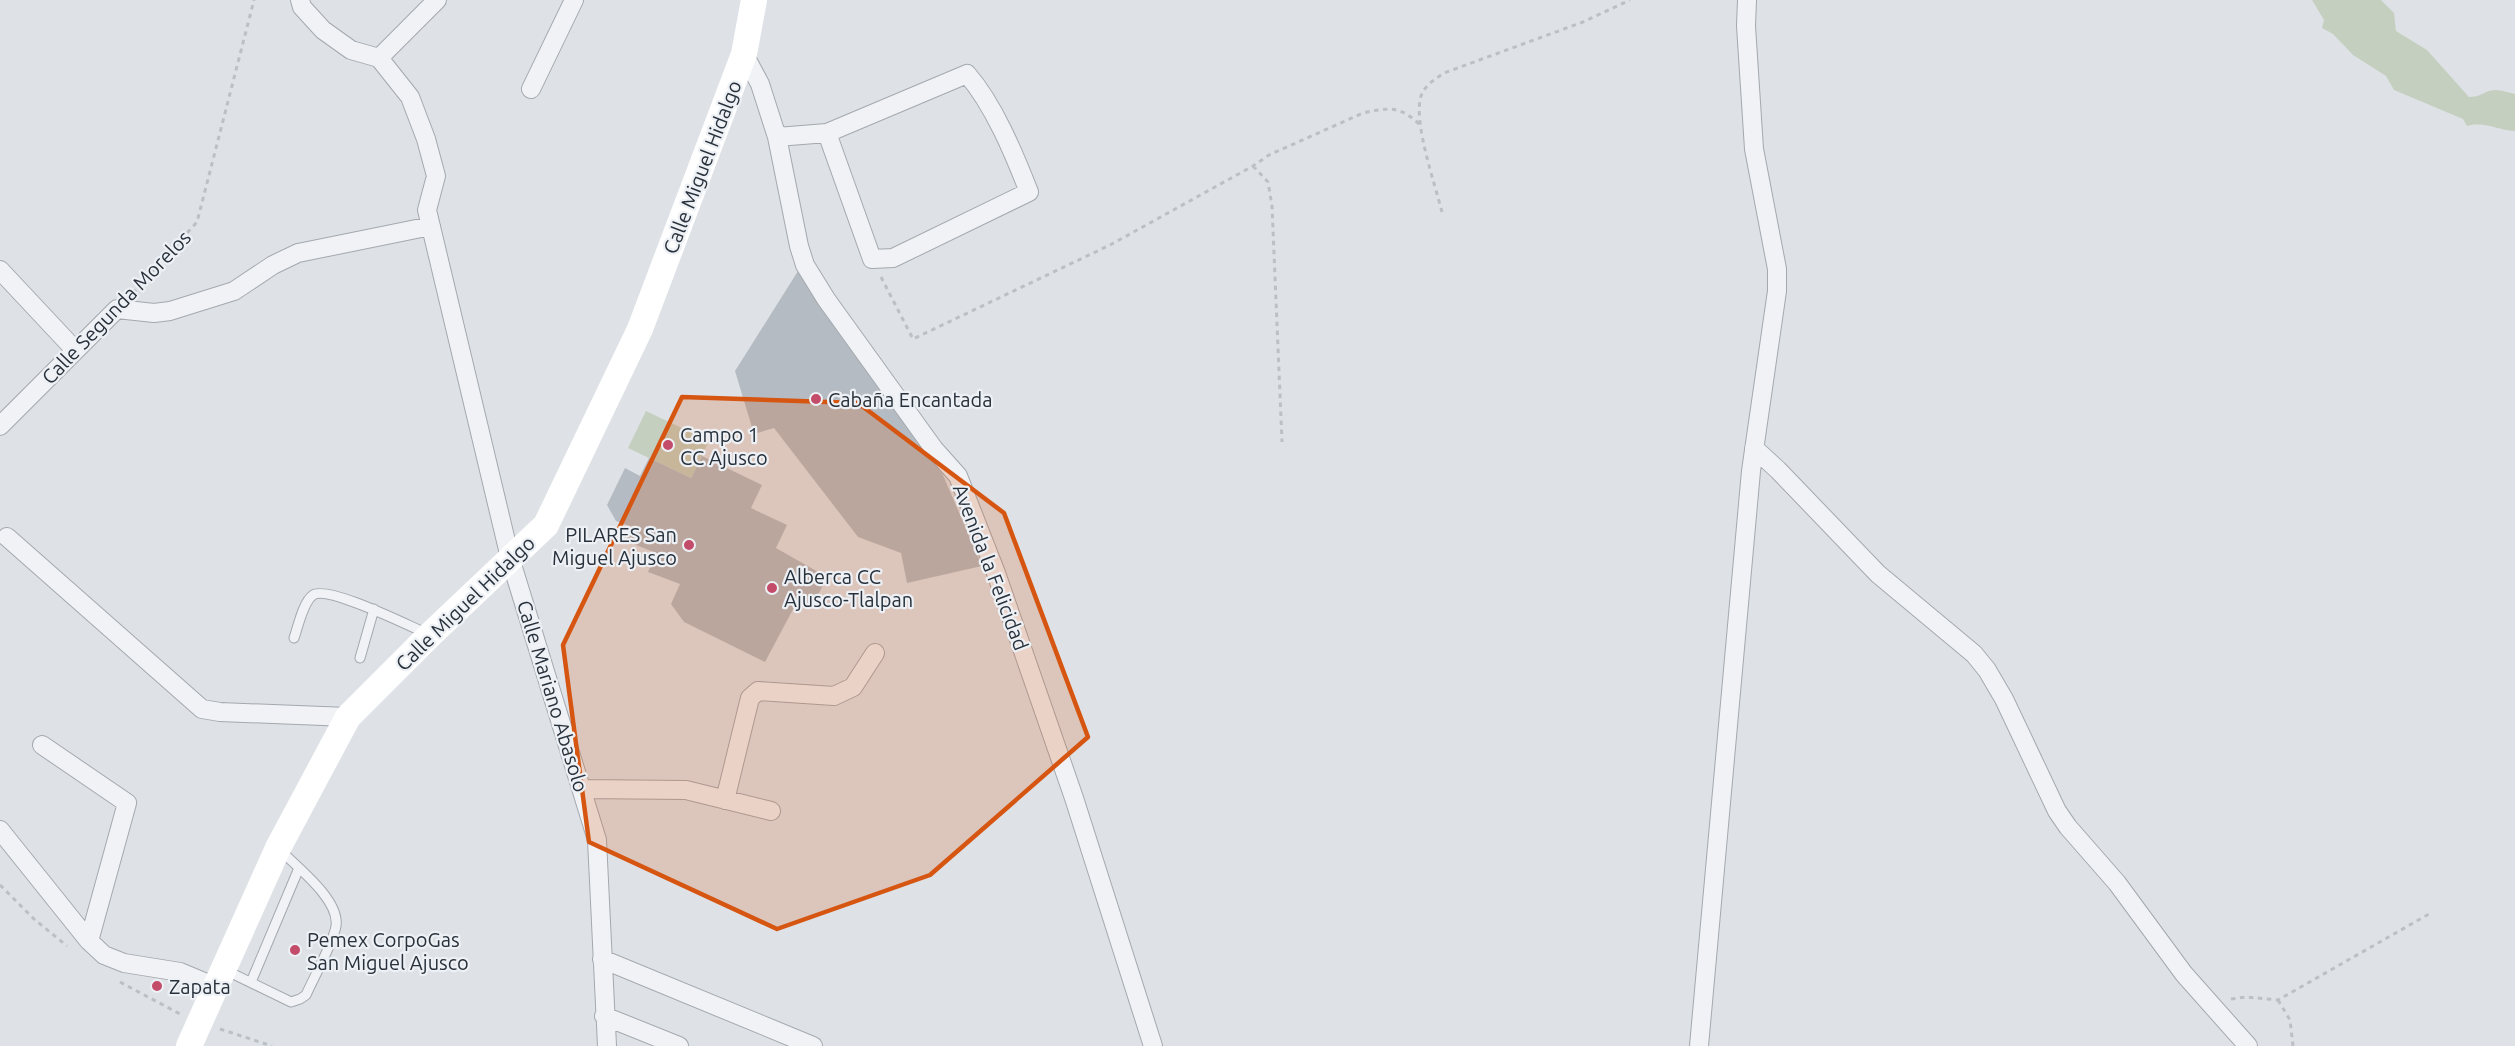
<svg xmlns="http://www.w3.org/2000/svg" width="2515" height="1046" font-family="Ubuntu,sans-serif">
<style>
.green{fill:#c5cfbf}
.building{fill:#b5bbc2}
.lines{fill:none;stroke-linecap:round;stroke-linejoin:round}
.lane-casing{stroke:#a4a9af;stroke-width:11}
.street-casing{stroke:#a4a9af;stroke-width:20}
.path{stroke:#bcc0c5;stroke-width:3;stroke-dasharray:4.5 4.5;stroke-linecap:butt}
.lane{stroke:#f0f2f5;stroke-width:9}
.street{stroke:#f0f2f5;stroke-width:18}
.secondary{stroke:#fff;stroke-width:26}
.marked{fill:#d55511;fill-opacity:0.2;stroke:#d55511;stroke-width:4.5;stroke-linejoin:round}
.poi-dot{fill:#c24c69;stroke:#edf0f4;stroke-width:2}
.labels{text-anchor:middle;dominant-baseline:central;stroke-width:4.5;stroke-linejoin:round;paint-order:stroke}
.street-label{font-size:20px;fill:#28313b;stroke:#edf0f4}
.poi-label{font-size:20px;fill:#28313b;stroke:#edf0f4;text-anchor:start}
</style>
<rect width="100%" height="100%" fill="#dee2e6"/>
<path class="green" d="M2312,0h69l13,13 2,18 31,19 42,47c9,0 12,-3 20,-6 8,-3 17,1 26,3v37c-19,-1 -30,-10 -48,-5l-4,-7 -69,-29 -8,-14 -33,-21 -20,-21 -11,-6 2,-8z
M646,411l63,30 -18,37 -63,-30z"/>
<path class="building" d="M798,271l13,9 6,19 126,176 39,91 -75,17 -6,-30 -43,-16 -84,-109 -20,6 -19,-63z
M702,456l60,29 -11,23 36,17 -11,23 51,29 -15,30 -14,-7 -33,62 -81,-40 -13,-18 9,-20 -32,-12 8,-19 -30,-12 6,-14 -16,-6 -9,-16 18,-37 15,8 9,-18 42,20z"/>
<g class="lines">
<g class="lane-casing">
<path id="lane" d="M294,638c4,-11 9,-36 19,-43 15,-10 96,31 115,39
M360,658l14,-49
M225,970l66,32 9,-3 6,-4c7,-16 28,-54 30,-69 4,-26 -39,-59 -56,-76
M251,982l48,-114"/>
</g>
<g class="street-casing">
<path id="street" d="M300,0l2,7 21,23 28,20 28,8 31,39 16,42 10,37 -9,34 83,348 87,282 10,206
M744,54l16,30 17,53 22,109 6,19 21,34 108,150 24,27 38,97 78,225 79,248
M379,58l58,-58
M531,89l43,-89
M777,137l50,-4 140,-59c27,31 47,80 62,118l-136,66 -21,1 -45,-126
M0,270l75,80
M0,426l117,-117 37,4 16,-2 64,-20 39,-26 25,-12 133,-27
M1754,448l24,22 100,104 96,80 13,16 17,29 53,112 11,16 49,56 67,91 64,72
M7,537l195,172 18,3 128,5
M42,745l85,58 -38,138
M582,789l104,1 85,21
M725,800l25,-102 8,-7 76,5 19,-9 22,-34
M0,830l89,111 15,14 20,8 56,9 36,15
M602,959l211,87
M604,1016l75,30
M1699,1046l52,-575 26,-180v-22l-23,-120 -8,-123 1,-26"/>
</g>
<path class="path" d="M1253,166l15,16 4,24 10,236
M1442,212c-7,-28 -29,-90 -21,-116 4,-11 14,-17 23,-23l139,-51 47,-22
M881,277l32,62 197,-94 143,-79 16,-11 94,-42c26,-6 38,-7 57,12
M133,293l64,-71 57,-222
M0,885l34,34 33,27
M120,982l60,32
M2231,999l15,-2 32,3 151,-86
M2278,1000l12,20 3,26
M220,1029l52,17"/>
<use href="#lane" class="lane"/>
<use href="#street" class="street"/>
<path class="secondary" d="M189,1046l89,-198 70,-131 82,-82 116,-110 94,-196 104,-275 10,-54"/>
</g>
<path class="marked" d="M682,397l176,6 146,110 84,224 -158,138 -153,54 -188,-87 -26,-197z"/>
<g class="poi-dot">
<circle cx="816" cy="399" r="6"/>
<circle cx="668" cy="445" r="6"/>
<circle cx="689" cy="545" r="6"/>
<circle cx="772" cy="588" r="6"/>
<circle cx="295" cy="950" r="6"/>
<circle cx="157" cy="986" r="6"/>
</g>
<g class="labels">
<g class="street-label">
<text transform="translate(702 167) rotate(-69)">Calle Miguel Hidalgo</text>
<text transform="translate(116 307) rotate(-46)">Calle Segunda Morelos</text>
<text transform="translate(991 567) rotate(69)">Avenida la Felicidad</text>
<text transform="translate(465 603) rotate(-44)">Calle Miguel Hidalgo</text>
<text transform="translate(553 696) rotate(73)">Calle Mariano Abasolo</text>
</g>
<g class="poi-label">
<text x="828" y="399">Cabaña Encantada</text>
<text x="680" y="434">Campo 1<tspan x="680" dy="23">CC Ajusco</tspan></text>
<text x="677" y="534" text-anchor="end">PILARES San<tspan x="677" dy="23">Miguel Ajusco</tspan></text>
<text x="784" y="576">Alberca CC<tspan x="784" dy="23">Ajusco-Tlalpan</tspan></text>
<text x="307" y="939">Pemex CorpoGas<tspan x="307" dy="23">San Miguel Ajusco</tspan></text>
<text x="169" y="986">Zapata</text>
</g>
</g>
</svg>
